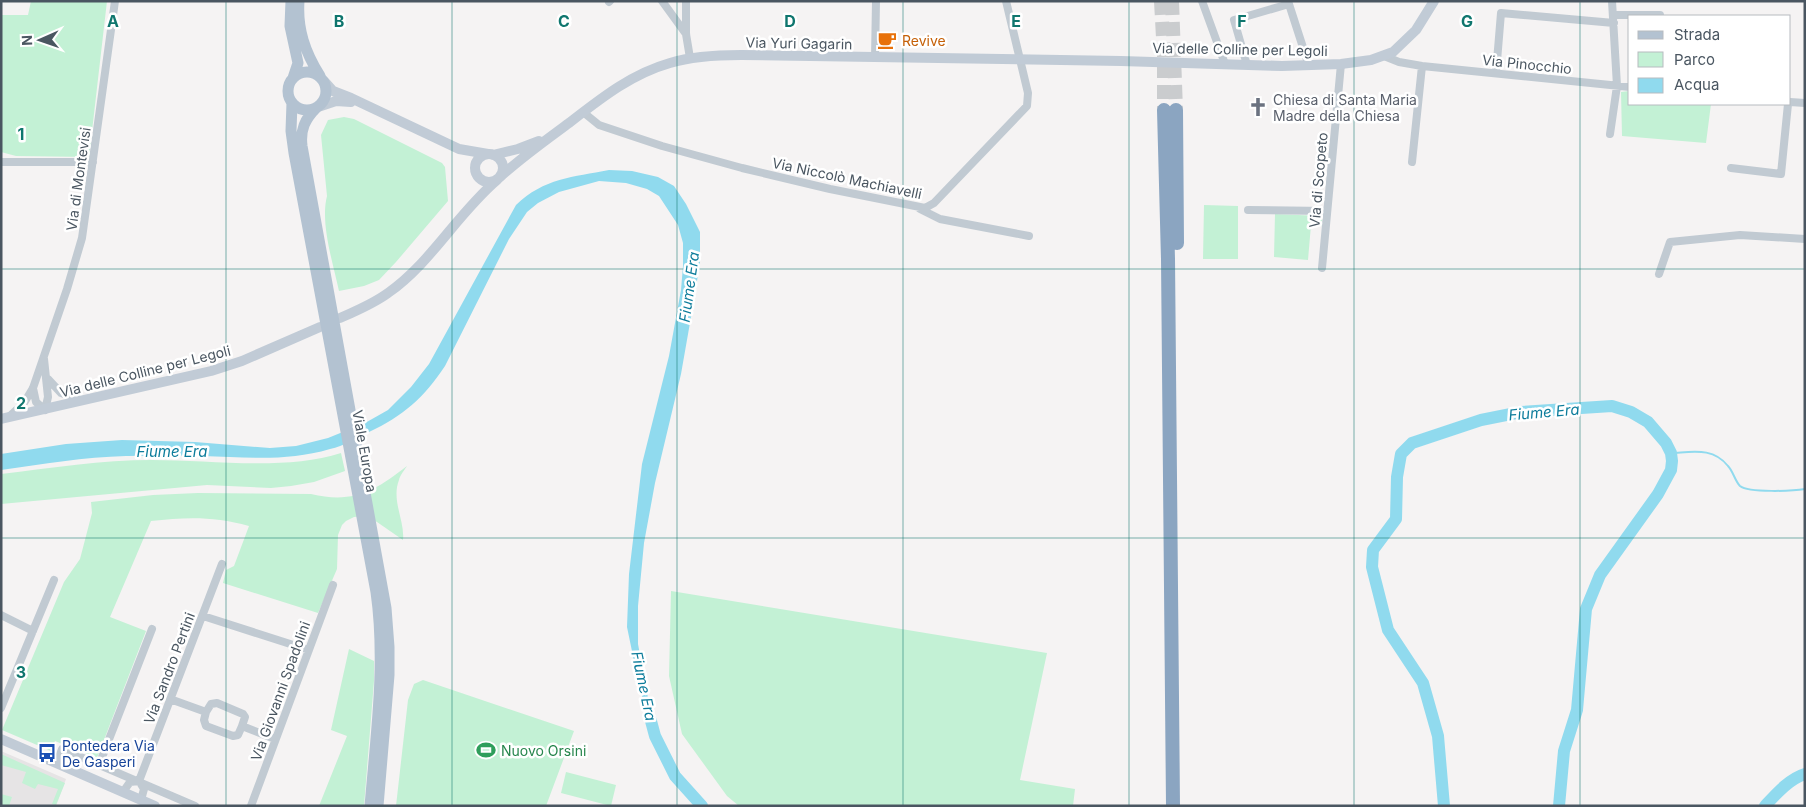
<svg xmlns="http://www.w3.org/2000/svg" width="1806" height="807" font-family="Inter,sans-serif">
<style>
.education{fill:#e6e4e5}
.green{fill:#c3f1d5}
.water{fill:#90daee}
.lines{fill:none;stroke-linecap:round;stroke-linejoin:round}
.stream{stroke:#90daee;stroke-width:2}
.river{stroke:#90daee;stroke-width:12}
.highway-tunnel{stroke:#caccce;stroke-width:14;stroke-dasharray:14 7;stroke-linecap:butt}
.street{stroke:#c1cad2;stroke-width:8}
.secondary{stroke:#c1cbd6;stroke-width:10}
.primary{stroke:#b3c2d1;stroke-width:11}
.highway{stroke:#8ba5c1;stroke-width:14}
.grid{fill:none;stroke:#0f766e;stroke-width:1;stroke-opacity:0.55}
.labels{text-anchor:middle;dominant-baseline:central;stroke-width:5;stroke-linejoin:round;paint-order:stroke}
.food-label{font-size:14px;fill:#c56008;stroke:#fff;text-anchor:start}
.street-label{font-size:14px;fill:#4a5661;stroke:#fff}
.worship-label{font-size:14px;fill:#5b616d;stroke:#fff;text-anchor:start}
.transit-label{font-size:14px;fill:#164399;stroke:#fff;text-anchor:start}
.leisure-label{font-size:14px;fill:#27864d;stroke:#fff;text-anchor:start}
.water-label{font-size:15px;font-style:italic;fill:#0c7c9b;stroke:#fff}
.grid-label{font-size:16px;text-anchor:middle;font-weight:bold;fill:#0f766e;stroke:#fff;stroke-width:5;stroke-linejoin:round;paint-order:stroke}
</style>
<rect width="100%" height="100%" fill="#f5f3f3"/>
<path class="education" d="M1,751l65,28 -10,27h-55z"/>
<path class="green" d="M31,1h76l-18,156 -73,-1 -15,-4v-137h27z
M1629,91l1,13h81l-5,39 -84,-7 -1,-44z
M344,117l10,2 88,44 3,4 3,34 -52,61 -17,18 -15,6 -25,5c-6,-28 -19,-68 -12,-95l-6,-61 7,-15z
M1204,205l34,1v53h-35z
M1275,214l46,2 1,4v6l-11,-1 -3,35 -34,-3z
M341,453l4,18 -31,11 -23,4 -20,2 -64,-3 -206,19v-30c50,-6 101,-14 151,-14 59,0 134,11 189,-7z
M407,466c-3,5 -7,9 -8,14 -8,20 6,41 4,60l-26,-18 -12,-6 -11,1 -8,4 -4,4 -4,10 -1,34 -19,44 -95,-30 3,-13 8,-4 15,-40c-35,-10 -63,-9 -98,-5l-41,96 36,14 -49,127 -42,-17 -4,10 -49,-21 62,-148 16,-23 12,-46 -1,-11 62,-7 45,-2 113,1c42,10 64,-3 96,-28z
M671,591l376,62 -27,127 55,9 -2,17h-334l-12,-10 -45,-62 -13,-58z
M349,649l25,12v20l-10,125h-45l28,-70 -16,-6z
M423,680l151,51 -28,75h-150l12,-106 6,-16z
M1,754l64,29 -9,22 -4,-1 6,-15 -20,-5 -3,5 -13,-6 4,-11 -25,-7z
M566,772l50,13 -5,21 -50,-13z
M1,794l11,3 -3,9h-8z"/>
<path class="water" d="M609,170l23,1 26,6 16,9 12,18 14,28v30l-6,38 -13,74 -26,109 -11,60 -6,63v38l17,92 -15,-46 -13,-63 2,-53 13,-110 27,-108 12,-66 2,-24v-23l-5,-18 -19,-29 -12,-7 -21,-6 -27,-2 -40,11 -21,11 -11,9 -18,27 -64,127c-21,32 -42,50 -76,66 -13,6 -25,14 -39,17 -44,13 -83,8 -128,7 -25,-1 -51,0 -76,0 -42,1 -83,8 -125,14v-16l65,-10 56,-4 73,2 75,6 26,-2 32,-8 37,-15 23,-13 23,-23 18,-23 87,-159c28,-27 57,-28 93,-35z"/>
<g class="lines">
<path class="stream" d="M1671,453c22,-1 42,-6 57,13 5,5 7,15 12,20 9,7 53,5 65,3"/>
<path class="river" d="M651,721l4,15 20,40 27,30
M1444,806l-6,-70 -15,-53 -35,-53 -16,-63 1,-17 23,-31 1,-42 4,-23 11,-11 69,-23 40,-8 91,-6 19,6 17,10 18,21 5,10 1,8 -1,9 -13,24 -58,81 -14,34 -9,101 -13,41 -5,55
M1765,806c11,-12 24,-27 40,-32"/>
<path class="highway-tunnel" d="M1161,1l3,55v54
M1172,1l4,109"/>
<path class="street" d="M662,1l24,33
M686,1v33l4,24
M1202,1l23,63
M1288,1l21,65
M609,2l1,-1
M1613,15h47v1
M1384,56l15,6 23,4 208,21
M875,58l1,-57
M1247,65l-13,-45 55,-16
M1496,73l5,-60 113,10
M1790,102l15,1
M583,112l16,13 63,21 80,22 88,21 95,19 9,-5 93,-97 1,-13 -22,-92
M1610,134l7,-48 -5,-85
M1,162h92
M1412,162l10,-96
M1731,168l50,6 7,-70
M920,209l20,10 89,17
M1248,210l79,1
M1322,268l19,-204
M1659,274l11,-32 70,-7 65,4
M48,379l13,14 20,7
M33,388l3,14 9,8 3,-13 -4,-38
M10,416l14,-13 9,-15 34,-99 15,-51 33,-237
M1,615l32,16
M203,616l106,34
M170,699l36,13 -2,8 2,6 27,10 5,-1 4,-9 33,13
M1,708l53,-128
M206,712l5,-8 6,-1 26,11 2,3 -3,9
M57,763l5,-14 133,57
M99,765l53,-136
M139,781l83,-217
M123,792l7,-10 9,-1 5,8 -3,11
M251,806l82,-221"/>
<path class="secondary" d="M325,82l8,9 18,7 108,51 29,5
M318,107l18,-6 15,1
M475 168a14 14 0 1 1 28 0a14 14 0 1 1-28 0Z
M493,155l25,-6 21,-8
M500,177c22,-20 46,-37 69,-54 31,-24 62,-49 101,-60 23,-7 47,-8 71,-8l380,6 161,5 59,-2 30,-4 22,-8 23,-22 18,-29
M340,318c16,-7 33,-14 48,-25 43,-30 69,-79 109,-113
M1,419l210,-48 31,-10 78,-34
M1,739l154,67"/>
<path class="primary" d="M291,1l-1,25 8,37 -5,15
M299,1c-2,28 6,51 21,75
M288 91a19 19 0 1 1 38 0a19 19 0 1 1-38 0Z
M292,103l-1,28 3,22 82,439c10,71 0,142 -6,214
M316,108c-11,11 -16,22 -14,38l84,462 3,39v28l-11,131"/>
<path class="highway" d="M1164,110l4,149 5,547
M1176,110l1,133"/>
</g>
<path class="grid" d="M226,1v805M452,1v805M677,1v805M903,1v805M1129,1v805M1354,1v805M1580,1v805M1,269h1804M1,538h1804"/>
<defs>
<g id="cafe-bare" transform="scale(1.5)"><path d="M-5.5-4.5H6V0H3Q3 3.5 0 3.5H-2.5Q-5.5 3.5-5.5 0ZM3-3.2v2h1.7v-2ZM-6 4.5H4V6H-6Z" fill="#e8710a" stroke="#fff" stroke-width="2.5" paint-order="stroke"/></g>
<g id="church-bare" transform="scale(1.5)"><path d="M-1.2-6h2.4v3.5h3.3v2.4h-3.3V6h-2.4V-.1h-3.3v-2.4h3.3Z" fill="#6b7280" stroke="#fff" stroke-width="2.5" paint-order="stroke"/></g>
<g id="stadium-bare" transform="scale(1.5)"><path d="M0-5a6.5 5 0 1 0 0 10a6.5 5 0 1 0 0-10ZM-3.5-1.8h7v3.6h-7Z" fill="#2e9e5b" stroke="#fff" stroke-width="2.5" paint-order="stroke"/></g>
<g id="bus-bare" transform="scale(1.5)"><path d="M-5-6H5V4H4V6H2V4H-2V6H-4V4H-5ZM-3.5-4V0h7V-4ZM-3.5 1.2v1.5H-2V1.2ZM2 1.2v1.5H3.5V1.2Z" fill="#1a4fb4" stroke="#fff" stroke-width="2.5" paint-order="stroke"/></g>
</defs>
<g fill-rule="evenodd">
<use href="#cafe-bare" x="887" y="40"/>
<use href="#church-bare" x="1258" y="107"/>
<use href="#stadium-bare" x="486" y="750"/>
<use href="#bus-bare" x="47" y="753"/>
</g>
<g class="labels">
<g class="food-label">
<text x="902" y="40">Revive</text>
</g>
<g class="street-label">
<text transform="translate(799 43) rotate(1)">Via Yuri Gagarin</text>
<text transform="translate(1240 49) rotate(1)">Via delle Colline per Legoli</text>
<text transform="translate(1527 64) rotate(6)">Via Pinocchio</text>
<text transform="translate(847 178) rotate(12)">Via Niccolò Machiavelli</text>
<text transform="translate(78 179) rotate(-82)">Via di Montevisi</text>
<text transform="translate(1318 180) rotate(-85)">Via di Scopeto</text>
<text transform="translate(145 371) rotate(-14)">Via delle Colline per Legoli</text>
<text transform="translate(365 451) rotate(80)">Viale Europa</text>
<text transform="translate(169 668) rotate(-69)">Via Sandro Pertini</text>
<text transform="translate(280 691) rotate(-70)">Via Giovanni Spadolini</text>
</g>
<g class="worship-label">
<text x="1273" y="99">Chiesa di Santa Maria<tspan x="1273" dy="16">Madre della Chiesa</tspan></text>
</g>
<g class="transit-label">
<text x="62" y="745">Pontedera Via<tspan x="62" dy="16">De Gasperi</tspan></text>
</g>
<g class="leisure-label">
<text x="501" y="750">Nuovo Orsini</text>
</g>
<g class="water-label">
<text transform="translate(689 287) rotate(-82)">Fiume Era</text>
<text transform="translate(1544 412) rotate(-5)">Fiume Era</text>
<text x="172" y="451">Fiume Era</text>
<text transform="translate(644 686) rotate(78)">Fiume Era</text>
</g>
</g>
<g class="grid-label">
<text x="113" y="27">A</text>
<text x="339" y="27">B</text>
<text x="564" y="27">C</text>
<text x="790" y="27">D</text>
<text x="1016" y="27">E</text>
<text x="1242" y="27">F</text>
<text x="1467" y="27">G</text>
<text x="21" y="140">1</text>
<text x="21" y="409">2</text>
<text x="21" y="678">3</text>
</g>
<rect width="1806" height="807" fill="none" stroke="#4a5661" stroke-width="5"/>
<rect x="1628" y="15" width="162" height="90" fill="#ffffff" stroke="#b7bbc0"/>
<rect x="1638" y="31" width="25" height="8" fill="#b3c2d1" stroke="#b7bbc0"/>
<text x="1674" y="40" font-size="15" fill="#4a5661">Strada</text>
<rect x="1638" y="52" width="25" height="15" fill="#c3f1d5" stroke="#b7bbc0"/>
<text x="1674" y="65" font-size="15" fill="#4a5661">Parco</text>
<rect x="1638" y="78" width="25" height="15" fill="#90daee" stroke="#b7bbc0"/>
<text x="1674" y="90" font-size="15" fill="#4a5661">Acqua</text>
<g transform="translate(40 40) rotate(268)" stroke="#ffffff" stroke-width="4" paint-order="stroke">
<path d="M0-4L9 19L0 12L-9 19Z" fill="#4a5661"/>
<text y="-8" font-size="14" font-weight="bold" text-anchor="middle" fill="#4a5661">N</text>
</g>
</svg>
